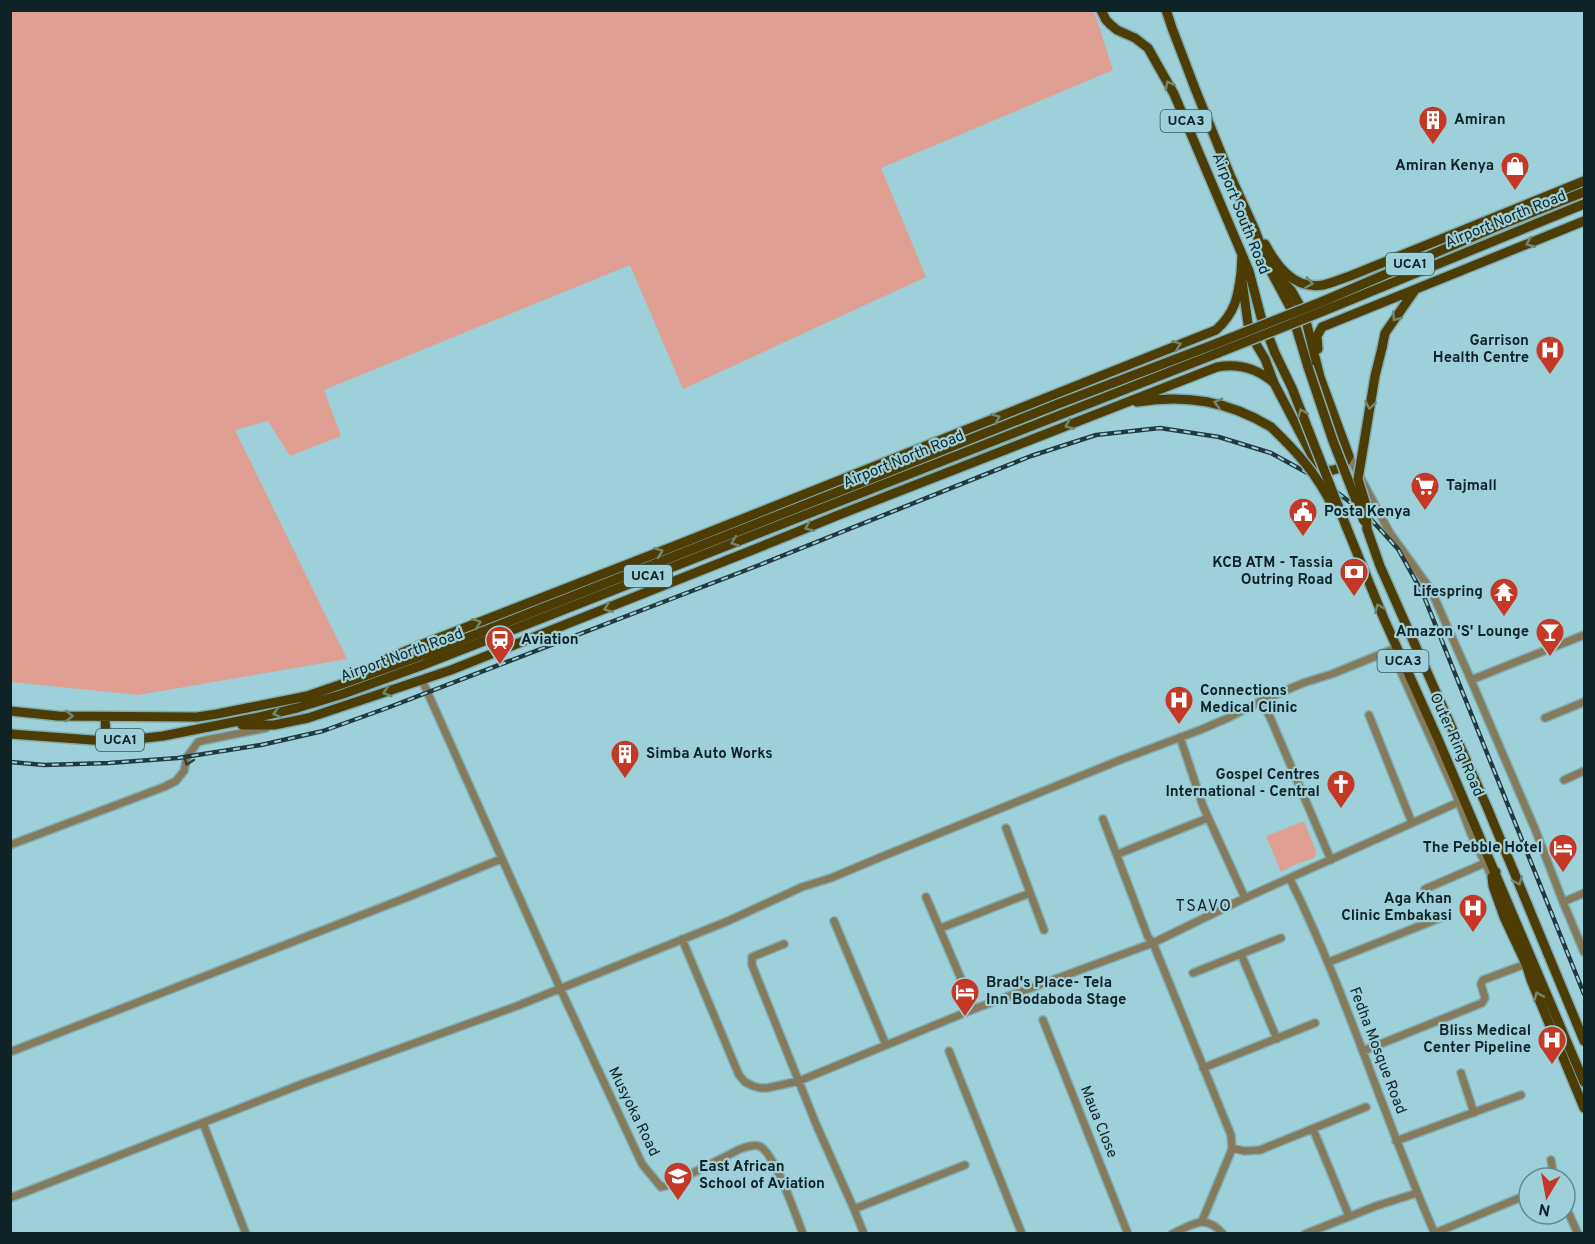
<svg xmlns="http://www.w3.org/2000/svg" width="1595" height="1244" font-family="Overpass,sans-serif">
<style>
.green{fill:#e09f93}
.lines{fill:none;stroke-linecap:round;stroke-linejoin:round}
.minor-casing{stroke:#81adb5;stroke-width:10}
.major-casing{stroke:#81adb5;stroke-width:12}
.minor{stroke:#857a5b;stroke-width:7}
.major{stroke:#4d3d05;stroke-width:9}
.rail-casing{stroke:#223a3e;stroke-width:4.5}
.rail{stroke:#9dd0d9;stroke-width:2;stroke-dasharray:7;stroke-linecap:butt}
.major-bridge-casing{stroke:#81adb5;stroke-width:12;stroke-linecap:butt}
.major-bridge{stroke:#4d3d05;stroke-width:9}
.oneway{stroke:#75866f}
.oneway2{stroke:#323d36}
.labels{text-anchor:middle;dominant-baseline:central;stroke-width:4.5;stroke-linejoin:round;paint-order:stroke}
.shield{fill:#9dd0d9;stroke:#3a575c;stroke-width:1.5}
.shield-label{font-size:14px;font-weight:bold;fill:#0f2326}
.poi-label{font-size:15px;font-weight:bold;fill:#0f2326;stroke:#9dd0d9;text-anchor:end}
.street-label{font-size:15px;fill:#0f2326;stroke:#9dd0d9}
.neighbourhood-label{font-size:16px;letter-spacing:1.5px;fill:#0f2326;stroke:#9dd0d9}
</style>
<rect width="100%" height="100%" fill="#9dd0d9"/>
<path class="green" d="M10,11h1084l19,59 -232,98 45,109 -243,112 -53,-124 -306,125 17,46 -51,20 -22,-35 -33,9 112,229 -209,36 -127,-13z
M1304,821l12,30 -2,7 -18,6 -15,8 -15,-36z"/>
<g class="lines">
<g class="minor-casing">
<path id="minor" d="M1349,456l41,77 41,57 40,90
M1584,635l-113,45 64,149 28,73 21,50
M422,680l138,308 82,176 19,23 8,-2 71,-36c6,-2 13,-5 19,-3 15,5 37,70 44,88
M1261,701l9,16 61,143
M1369,715l43,108
M1545,718l39,-16
M1180,737l23,69 42,92
M1564,780l20,-9
M1103,819l45,118 5,6 78,192 1,13 -2,6 -28,67
M1006,828l38,102
M10,845l154,-58 12,-6 8,-10 3,-14 8,-11 3,-4 8,-2 60,-12
M1118,854l90,-36
M1290,879c57,114 93,238 145,355
M1425,889l60,-26
M926,897l48,112
M1563,902l21,-9
M834,921l52,124
M941,928l89,-35
M682,939l57,136 6,7 8,4 7,2h7l32,-7 175,-72 179,-66 92,-45 214,-96
M784,944l-32,13v8l64,159 38,85 10,25
M1241,954l36,85
M1329,962l116,-46
M1193,973l88,-35
M1043,1020l85,214
M949,1051l73,183
M1363,1051l119,-48 3,-5 -4,-14 2,-4 43,-16
M10,1052l398,-155 93,-38
M1203,1068l112,-45
M1461,1073l13,40
M203,1123l43,111
M1313,1129l36,87
M1396,1141l125,-46
M1232,1148l12,3 16,-1 106,-43
M1551,1160l3,18
M10,1198l292,-114 215,-78 211,-85 74,-34 29,-9 50,-21 239,-97 80,-30 28,-12 33,-17 42,-18 29,-9 59,-24 64,142 16,42 21,43
M1565,1205l13,29
M854,1209l111,-44
M1435,1233l94,-39
M1172,1234c20,-9 33,-21 51,0
M1305,1234l71,-28 41,-13"/>
</g>
<g class="major-casing">
<path id="major" d="M1101,10l5,10 5,5 6,5 18,8 13,10 26,46 75,177 12,46 14,36
M1166,10l6,18 24,63 34,84 25,55 13,36 22,41 18,60
M1265,244c12,22 29,46 58,41 9,-2 18,-6 27,-9l234,-95
M1242,255l-1,18 7,51 8,20 9,15 9,24 44,84c13,7 24,3 31,-11l-29,-79 -16,-64 -13,-23 -23,-24
M1321,302l177,-76 86,-34
M1326,310l258,-106
M1382,348l3,-15 30,-43
M1318,349l-1,-13 5,-9 262,-106
M1137,402c49,-8 91,-1 134,25
M1346,526l38,93 54,120 146,343
M1367,529l13,37 107,241 97,234
M372,670l15,-11 31,-13 264,-103 534,-213c19,-17 22,-33 25,-57
M10,711l48,5 139,1 20,-3 90,-18 35,-12 84,-30 452,-178 180,-72 157,-60
M105,717l1,24
M242,725h32l34,-7 143,-48 304,-121 86,-35 376,-147c22,-4 41,2 57,16
M10,734l96,7 22,-1 35,-4 91,-18 43,-10 46,-14 80,-29 795,-312
M1496,872l-4,5 1,9 11,31 22,47 5,16 53,128"/>
</g>
<use href="#minor" class="minor"/>
<use href="#major" class="major"/>
<g class="rail-casing">
<path id="rail" d="M10,762l34,3 65,-2 69,-5 83,-13 62,-14 64,-23 375,-144 269,-108 65,-21 64,-7 59,9 52,16 51,28 45,34 31,34 25,45 161,400"/>
</g>
<use href="#rail" class="rail"/>
<g class="major-bridge-casing">
<path id="major-bridge" d="M1215,344l106,-42
M1218,353l108,-43
M1275,353l17,35 54,138
M1308,367l25,74 31,80
M1271,427c27,26 45,46 62,80
M1367,529l-1,-24 -8,-26 17,-103 7,-28"/>
</g>
<use href="#major-bridge" class="major-bridge"/>
</g>
<defs><path id="oneway-chevron" d="M-2-3.5L2.5 0L-2 3.5" fill="none" stroke-width="1.6" stroke-linecap="round" stroke-linejoin="round" transform="scale(1.5)"/></defs>
<g class="oneway">
<use href="#oneway-chevron" transform="translate(1169 85) rotate(-118)"/>
<use href="#oneway-chevron" transform="translate(1530 243) rotate(158)"/>
<use href="#oneway-chevron" transform="translate(1309 283) rotate(9)"/>
<use href="#oneway-chevron" transform="translate(1396 317) rotate(125)"/>
<use href="#oneway-chevron" transform="translate(1177 345) rotate(-21)"/>
<use href="#oneway-chevron" transform="translate(1218 403) rotate(-166)"/>
<use href="#oneway-chevron" transform="translate(1370 405) rotate(100)"/>
<use href="#oneway-chevron" transform="translate(1302 413) rotate(-112)"/>
<use href="#oneway-chevron" transform="translate(996 418) rotate(-22)"/>
<use href="#oneway-chevron" transform="translate(1069 425) rotate(158)"/>
<use href="#oneway-chevron" transform="translate(809 527) rotate(157)"/>
<use href="#oneway-chevron" transform="translate(735 542) rotate(159)"/>
<use href="#oneway-chevron" transform="translate(659 552) rotate(-21)"/>
<use href="#oneway-chevron" transform="translate(608 608) rotate(159)"/>
<use href="#oneway-chevron" transform="translate(1379 608) rotate(-113)"/>
<use href="#oneway-chevron" transform="translate(477 623) rotate(-21)"/>
<use href="#oneway-chevron" transform="translate(387 692) rotate(162)"/>
<use href="#oneway-chevron" transform="translate(277 713) rotate(166)"/>
<use href="#oneway-chevron" transform="translate(69 716) rotate(1)"/>
<use href="#oneway-chevron" transform="translate(1518 881) rotate(67)"/>
<use href="#oneway-chevron" transform="translate(1538 996) rotate(-113)"/>
</g>
<use class="oneway2" href="#oneway-chevron" transform="translate(188 761) rotate(110)"/>
<defs>
<g id="building-pin" transform="scale(1.5)"><path d="M0 17L-7.5 6A9.5 9.5 0 1 1 7.5 6Z" fill="#c43825" stroke="#9dd0d9"/><path d="M-4-6H4V6H1V3H-1V6H-4ZM-2.5-4.3h1.7v1.8h-1.7ZM.8-4.3h1.7v1.8H.8ZM-2.5-1h1.7V.8h-1.7ZM.8-1h1.7V.8H.8Z" fill="#fff"/></g>
<g id="shop-pin" transform="scale(1.5)"><path d="M0 17L-7.5 6A9.5 9.5 0 1 1 7.5 6Z" fill="#c43825" stroke="#9dd0d9"/><path d="M-5-2.5h2.3a2.7 3.5 0 0 1 5.4 0H5L5.5 6h-11ZM-1.5-2.5h3a1.5 2.3 0 0 0-3 0Z" fill="#fff"/></g>
<g id="hospital-pin" transform="scale(1.5)"><path d="M0 17L-7.5 6A9.5 9.5 0 1 1 7.5 6Z" fill="#c43825" stroke="#9dd0d9"/><path d="M-5-5h3v3.5h4V-5h3V5h-3V1.5h-4V5h-3Z" fill="#fff"/></g>
<g id="supermarket-pin" transform="scale(1.5)"><path d="M0 17L-7.5 6A9.5 9.5 0 1 1 7.5 6Z" fill="#c43825" stroke="#9dd0d9"/><path d="M-6-5.5h2.5l.6 2H6L4.5 2H-2.5L-4.4-4H-6ZM-1.5 3.2a1.3 1.3 0 1 0 .1 0ZM3 3.2a1.3 1.3 0 1 0 .1 0Z" fill="#fff"/></g>
<g id="civic-pin" transform="scale(1.5)"><path d="M0 17L-7.5 6A9.5 9.5 0 1 1 7.5 6Z" fill="#c43825" stroke="#9dd0d9"/><path d="M-.6-6.5H3V-4.5H.6V-3L4-1V1h2V6H-6V1h2V-1L-.6-3ZM-1.2 2.5V6h2.4V2.5Z" fill="#fff"/></g>
<g id="bank-pin" transform="scale(1.5)"><path d="M0 17L-7.5 6A9.5 9.5 0 1 1 7.5 6Z" fill="#c43825" stroke="#9dd0d9"/><path d="M-6-4H6V4H-6ZM0-2.3a2.3 2.3 0 1 0 0 4.6a2.3 2.3 0 1 0 0-4.6Z" fill="#fff"/></g>
<g id="temple-pin" transform="scale(1.5)"><path d="M0 17L-7.5 6A9.5 9.5 0 1 1 7.5 6Z" fill="#c43825" stroke="#9dd0d9"/><path d="M0-6L5-2H3V0L6.5 2.5H4V6H1.5V3h-3V6H-4V2.5H-6.5L-3 0V-2H-5Z" fill="#fff"/></g>
<g id="bar-pin" transform="scale(1.5)"><path d="M0 17L-7.5 6A9.5 9.5 0 1 1 7.5 6Z" fill="#c43825" stroke="#9dd0d9"/><path d="M-6-5H6L.8 .8V4.5H3.5V6h-7V4.5H-.8V.8Z" fill="#fff"/></g>
<g id="station-pin" transform="scale(1.5)"><path d="M0 17L-7.5 6A9.5 9.5 0 1 1 7.5 6Z" fill="#c43825" stroke="#9dd0d9"/><path d="M-3-6H3Q5-6 5-4V2Q5 4 3 4L4.5 6H3L1.5 4h-3L-3 6H-4.5L-3 4Q-5 4-5 2V-4Q-5-6-3-6ZM-3.5-4v3h7v-3ZM-3.5 1v1.5H-2V1ZM2 1v1.5H3.5V1Z" fill="#fff"/></g>
<g id="church-pin" transform="scale(1.5)"><path d="M0 17L-7.5 6A9.5 9.5 0 1 1 7.5 6Z" fill="#c43825" stroke="#9dd0d9"/><path d="M-1.2-6h2.4v3.5h3.3v2.4h-3.3V6h-2.4V-.1h-3.3v-2.4h3.3Z" fill="#fff"/></g>
<g id="hotel-pin" transform="scale(1.5)"><path d="M0 17L-7.5 6A9.5 9.5 0 1 1 7.5 6Z" fill="#c43825" stroke="#9dd0d9"/><path d="M-6-4.5h1.5V1H6V5H4.5V3h-9V5H-6ZM-4 0a1.8 1.8 0 1 1 3.6 0ZM.5 0V-2.5h3Q6-2.5 6 0Z" fill="#fff"/></g>
<g id="university-pin" transform="scale(1.5)"><path d="M0 17L-7.5 6A9.5 9.5 0 1 1 7.5 6Z" fill="#c43825" stroke="#9dd0d9"/><path d="M0-5L7-2L0 1L-7-2ZM-4 1L0 2.5L4 1V4Q0 6-4 4Z" fill="#fff"/></g>
</defs>
<g fill-rule="evenodd">
<use href="#building-pin" x="1433" y="120"/>
<use href="#shop-pin" x="1515" y="166"/>
<use href="#hospital-pin" x="1550" y="350"/>
<use href="#supermarket-pin" x="1425" y="486"/>
<use href="#civic-pin" x="1303" y="512"/>
<use href="#bank-pin" x="1354" y="572"/>
<use href="#temple-pin" x="1504" y="592"/>
<use href="#bar-pin" x="1550" y="632"/>
<use href="#station-pin" x="500" y="640"/>
<use href="#hospital-pin" x="1179" y="700"/>
<use href="#building-pin" x="625" y="754"/>
<use href="#church-pin" x="1341" y="784"/>
<use href="#hotel-pin" x="1563" y="848"/>
<use href="#hospital-pin" x="1473" y="908"/>
<use href="#hotel-pin" x="965" y="992"/>
<use href="#hospital-pin" x="1552" y="1040"/>
<use href="#university-pin" x="678" y="1176"/>
</g>
<g class="labels">
<g class="shield">
<rect x="1160.5" y="110" width="51" height="22" rx="4.5"/>
<rect x="1386" y="253" width="48" height="22" rx="4.5"/>
<rect x="624" y="565" width="48" height="22" rx="4.5"/>
<rect x="1377.5" y="650" width="51" height="22" rx="4.5"/>
<rect x="96" y="729" width="48" height="22" rx="4.5"/>
</g>
<g class="shield-label">
<text x="1186" y="121">UCA3</text>
<text x="1410" y="264">UCA1</text>
<text x="648" y="576">UCA1</text>
<text x="1403" y="661">UCA3</text>
<text x="120" y="740">UCA1</text>
</g>
<g class="poi-label">
<text x="1454" y="120" text-anchor="start">Amiran</text>
<text x="1494" y="166">Amiran Kenya</text>
<text x="1529" y="341">Garrison<tspan x="1529" dy="17">Health Centre</tspan></text>
<text x="1446" y="486" text-anchor="start">Tajmall</text>
<text x="1324" y="512" text-anchor="start">Posta Kenya</text>
<text x="1333" y="563">KCB ATM - Tassia<tspan x="1333" dy="17">Outring Road</tspan></text>
<text x="1483" y="592">Lifespring</text>
<text x="1529" y="632">Amazon 'S' Lounge</text>
<text x="521" y="640" text-anchor="start">Aviation</text>
<text x="1200" y="691" text-anchor="start">Connections<tspan x="1200" dy="17">Medical Clinic</tspan></text>
<text x="646" y="754" text-anchor="start">Simba Auto Works</text>
<text x="1320" y="775">Gospel Centres<tspan x="1320" dy="17">International - Central</tspan></text>
<text x="1542" y="848">The Pebble Hotel</text>
<text x="1452" y="899">Aga Khan<tspan x="1452" dy="17">Clinic Embakasi</tspan></text>
<text x="986" y="983" text-anchor="start">Brad's Place- Tela<tspan x="986" dy="17">Inn Bodaboda Stage</tspan></text>
<text x="1531" y="1031">Bliss Medical<tspan x="1531" dy="17">Center Pipeline</tspan></text>
<text x="699" y="1167" text-anchor="start">East African<tspan x="699" dy="17">School of Aviation</tspan></text>
</g>
<g class="street-label">
<text transform="translate(1240 214) rotate(68)">Airport South Road</text>
<text transform="translate(1506 220) rotate(-22)">Airport North Road</text>
<text transform="translate(904 460) rotate(-22)">Airport North Road</text>
<text transform="translate(402 656) rotate(-20)">Airport North Road</text>
<text transform="translate(1456 745) rotate(66)">Outer Ring Road</text>
<text transform="translate(1377 1051) rotate(69)">Fedha Mosque Road</text>
<text transform="translate(633 1112) rotate(64)">Musyoka Road</text>
<text transform="translate(1098 1122) rotate(68)">Maua Close</text>
</g>
<g class="neighbourhood-label">
<text x="1204" y="907">TSAVO</text>
</g>
</g>
<rect width="1595" height="1244" fill="none" stroke="#0f2326" stroke-width="24"/>
<g transform="translate(1547 1196) rotate(190)"><circle r="28" fill="#9dd0d9" stroke="#648b91" stroke-width="1.5"/>
<path d="M0-4.5L10 22L0 15L-10 22Z" fill="#c43825"/>
<text y="-9" font-size="16" font-weight="bold" text-anchor="middle" fill="#0f2326">N</text>
</g>
</svg>
